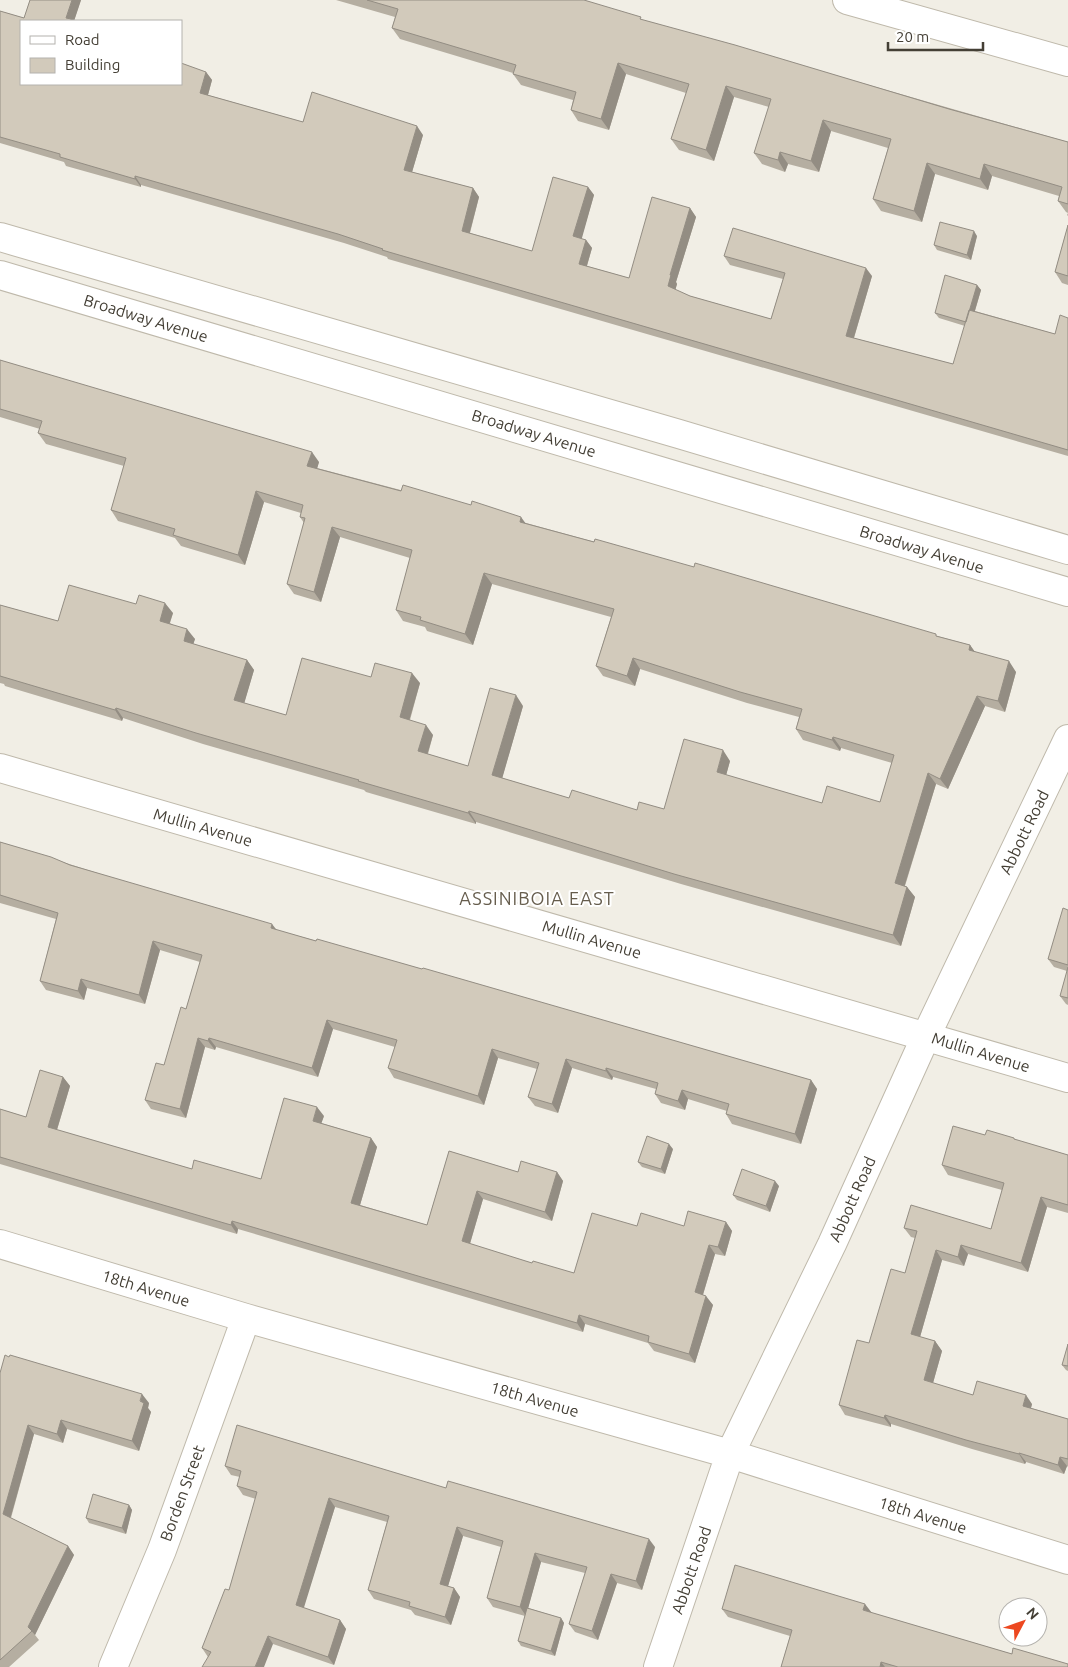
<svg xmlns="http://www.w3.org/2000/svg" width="1068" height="1667" font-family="Ubuntu,sans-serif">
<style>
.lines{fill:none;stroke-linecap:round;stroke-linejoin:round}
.minor-casing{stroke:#bfb9ab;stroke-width:30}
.minor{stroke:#fff;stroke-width:28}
.wall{fill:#b5aea1}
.shaded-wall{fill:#938d83}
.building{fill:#d2cabb;stroke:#938d83}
.labels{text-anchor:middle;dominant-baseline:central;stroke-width:4;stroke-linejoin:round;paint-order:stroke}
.street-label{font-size:16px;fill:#443f35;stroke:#fff}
.neighbourhood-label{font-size:18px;letter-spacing:1px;fill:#665d4d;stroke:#fff}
</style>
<rect width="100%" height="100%" fill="#f1eee5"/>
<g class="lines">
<g class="minor-casing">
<path id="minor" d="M847,0l221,62
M0,237l679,197 389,116
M0,275l1068,317
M0,768l1068,310
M0,1244l246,74 484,136 338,106
M113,1667l49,-117 84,-232
M658,1667l72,-213 102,-210 94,-208 142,-297"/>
</g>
<use href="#minor" class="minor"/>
</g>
<path class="wall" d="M30,0h51l-7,21 -53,63h160l25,-12 6,8 -4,15 95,27 120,13 -11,37 61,16 6,9 -9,36 62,18 56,-64 6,8 -13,44 5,1 6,8 -5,18 42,12 61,-70 6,9 -20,65 1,2 -2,6 15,6 81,23 12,-40 -53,-14 -6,-9 148,20 -18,62 99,26 12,-38 -26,-8 -4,-5 42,-28 4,5 -6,21 80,23 13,-16v138l-680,-197 -1,-2 -43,-14 -203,-58v2l-75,-21 -2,-4 -64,-19v-132l24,7z
M336,0h248l58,20 426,122v74l-1,-1 1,-2 -2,-1 -8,-11 1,-5 -67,-20 -4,14 -53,-16 -13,48 -41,-11 -8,-12 15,-51 -57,-17 -12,41 -31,-8 -3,8 -23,-8 -8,-11 15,-46 -35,-10 -20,64 -35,-11 -8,-11 15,-46 -60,-19 -17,56 -31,-9 -7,-11 2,-10 -52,-15 -8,-11v-1l-113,-34 -8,-11 3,-11z
M1068,225v60l-6,-2 -7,-11z
M977,236l-6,24 -34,-10 -3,-5z
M0,360l319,102 -2,6 209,55 444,122 4,6 42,21 -11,40 -20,-6 -37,83 -12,-5 -31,102 2,1 8,10 -14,49 -220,-62 -205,-62v2l-110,-32 -2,-2 -161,-46 -80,-26 -1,3 -117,-35 -1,-2 -4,-1v-78l58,16 78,-17 37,9 -3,10 25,16 -2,5 54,16 7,10 -10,33 42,12 85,-38 49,6 -10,37 23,15 -5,19 40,12 55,-60 -21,72 67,20 68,12 27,-1 66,-48 -4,14 96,28 58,-1 12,-39 -51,-15 -1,3 -37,-11 -7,-11 3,-12 -52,-14 -107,-34 -5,17 -32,-10 -7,-10 15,-49 -119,-33 -19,61 -46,-14 -2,-4 -22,-6 -7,-11 14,-52 -70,-21 -19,65 -27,-8 -7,-10 17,-61 -4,-6 1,-4 -37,-11 -19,63 -64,-19 -6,-8 -57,-17 -7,-11 13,-44 -78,-22 -8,-11 2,-4 -40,-12z
M0,842l276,88 146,39 389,111 6,9 -16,55 -69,-20 -6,-10 1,-3 -39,-12 -3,11 -24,-7 -6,-9 1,-5 -43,-12 -1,3 -40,-12 -14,45 -23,-7 -7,-9 9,-28 -39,-11 -14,47 -90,-27 -6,-10 7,-21 -62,-18 -15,48 -102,-30 -1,3 -10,-3 -19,71 -35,-9 -6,-9 19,-35 22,-56 14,-47 -40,-12 -15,54 -58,-16 -3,12 -38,-10 -6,-9 16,-62 -56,-16z
M1068,910v95l-2,-1 -6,-8 7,-25 -13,-4 -6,-8z
M63,1077l7,9 -13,44 135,39 69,10 63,-63 -3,7 50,15 6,9 -17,58 67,20 22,-74 69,21h39l6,9 -11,40 -69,-22 -13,45 62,19 42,10 63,-47h47l42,-4 6,9 -7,25 -10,-2 -12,41 10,10 -18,58 -41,-12 -6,-8 -63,-19 -2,8 -345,-103 -1,5 -237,-70v-55l26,8z
M985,1135l31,5 52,15v58l-21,-6 -19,65 -60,-18 -4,12 -22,-6 -22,77 15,4 7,10 -9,32 40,12 59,9 -1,4 37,11v48l-1,-1 -3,8 -38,-12 -1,2 -53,-15 -81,-25v3l-46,-12 -6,-10 66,-132 10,-35 -4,-1 -7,-9 87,1 11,-39 -54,-15 -6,-10z
M673,1149l-8,25 -23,-7 -4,-5z
M779,1186l-9,26 -33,-12 -4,-5z
M1068,1344v27l-2,-1 -4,-5z
M0,1373l149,30 -1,5 3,4 -12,39 -72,-22 -4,14 -29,-9 -23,84 57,28 6,9 -39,80 4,5 -30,27h-9z
M225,1466l221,22 209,59 -13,43 -25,-7 -19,57 -23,-8 -6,-8 16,-51 -44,-11 -13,46 33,10 3,5 -9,33 -34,-10 -3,-5 7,-25 -32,-9 -6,-9 14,-51 -38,-11 -15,50 6,2 6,9 -9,28 -36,-10 -4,-5 -37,-11 -6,-9 19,-68 -52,-15 -32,101 37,12 6,9 -12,36 -61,-21 -65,13 -6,-9 27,-58 27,-91 -13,-4 -6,-9 3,-9 -9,-2z
M129,1505l3,5 -6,24 -37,-11 -3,-5z
M722,1609l150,4 140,41 56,13h-287l9,-31 -62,-19z"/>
<path class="shaded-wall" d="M72,0h9l-7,21h-6l-2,-3z
M618,63l8,11 -17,56 -8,-11z
M206,72l6,8 -6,22 -6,-9z
M726,86l8,11 -20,64 -8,-11z
M823,120l8,11 -12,41 -8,-11z
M417,126l6,9 -13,44 -6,-9z
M780,152l8,12 -3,8 -7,-12z
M927,163l8,11 -13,48 -8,-11z
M984,164l8,12 -4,14 -8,-11z
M135,176l6,9v2l-6,-8z
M588,187l6,8 -14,50 -7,-9z
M473,188l6,9 -11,42 -6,-8z
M690,208l6,9 -20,65 1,2 -3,11 -6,-9 2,-11z
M974,231l3,5 -6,24 -4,-5z
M586,240l6,8 -7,24 -6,-8z
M866,268l6,8 -20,68 -6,-8z
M977,285l4,5 -11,37 -4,-5z
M312,452l7,10 -4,14 -8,-10z
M256,491l8,11 -19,63 -7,-10z
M521,517l8,11 -9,-6z
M332,527l8,10 -19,65 -7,-10z
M484,573l8,11 -19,61 -8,-11z
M165,603l8,10 -6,18 -7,-10z
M187,629l8,10 -4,12 -7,-10z
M970,645l8,11 -9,-6z
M633,658l7,11 -5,17 -8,-10z
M247,660l7,10 -12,41 -8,-11z
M1009,661l7,11 -11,40 -7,-11z
M412,673l8,10 -13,45 -7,-11z
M516,695l7,11 -23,80 -8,-11z
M977,696l8,10 -37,83 -8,-10z
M116,708l7,10 -1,3 -7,-11z
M426,725l7,10 -8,27 -7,-11z
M833,737l8,11 -1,3 -8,-11z
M723,750l7,11 -6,22 -7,-11z
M928,773l8,11 -34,110 -7,-11z
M469,811l7,11v2l-8,-11z
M907,887l8,10 -14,49 -8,-11z
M272,924l7,9 -8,-5z
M153,941l7,9 -15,54 -6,-9z
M81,979l6,9 -3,12 -6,-9z
M327,1020l6,9 -15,48 -6,-9z
M198,1038l7,9 -19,71 -6,-9z
M209,1038l7,9 -1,3 -7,-9z
M492,1049l6,9 -14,47 -6,-9z
M566,1059l6,9 -14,45 -6,-9z
M606,1068l7,9 -1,3 -6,-9z
M63,1077l7,9 -15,50 -7,-9z
M811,1080l6,9 -16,55 -6,-10z
M682,1090l6,9 -3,11 -7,-9z
M317,1107l7,9 -5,14 -6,-9z
M371,1138l6,9 -19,65 -7,-9z
M669,1144l4,5 -8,25 -4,-5z
M557,1172l6,9 -11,40 -7,-9z
M775,1181l4,5 -9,26 -4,-6z
M477,1191l6,8 -15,51 -6,-9z
M1041,1197l6,10 -19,65 -7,-9z
M232,1221l6,8 -1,5 -6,-9z
M726,1222l6,9 -7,25 -7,-9z
M709,1245l6,9 -14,47 -6,-9z
M961,1245l7,9 -4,12 -6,-9z
M936,1250l6,10 -24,84 -7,-10z
M706,1296l7,9 -18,58 -6,-9z
M579,1315l6,9 -2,8 -6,-9z
M935,1341l7,10 -11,39 -7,-10z
M142,1394l7,9 -1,5 3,4 -12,39 -7,-10z
M1026,1395l6,9 -3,11 -6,-9z
M885,1415l6,9v3l-7,-9z
M61,1420l6,9 -4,14 -6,-9z
M28,1425l6,9 -25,89 -6,-9z
M1019,1453l7,9 -1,2 -6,-10z
M1060,1457l7,9 -3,8 -6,-9z
M329,1498l6,9 -33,107 -6,-9z
M129,1505l3,5 -6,24 -4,-6z
M457,1527l6,9 -17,57 -6,-9z
M649,1539l6,8 -13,43 -6,-9z
M68,1546l6,9 -39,80 -7,-8z
M535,1553l6,9 -15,54 -6,-9z
M611,1574l6,9 -19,57 -6,-9z
M454,1588l6,9 -9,28 -6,-8z
M865,1604l7,9 -9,-3z
M561,1618l3,5 -9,33 -4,-5z
M340,1620l6,9 -12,36 -6,-8z
M268,1636l5,8 -9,23h-9z
M881,1662l4,5h-5z"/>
<path class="building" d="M30,0h42l-6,18 5,1v2h-50v63h160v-21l25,9 -6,21 103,29 9,-30 105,34 -13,44 69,18 -11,43 70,20 21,-74 35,10 -15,49 13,4 -7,24 50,14 23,-81 38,11 -20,67h1l-3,11 22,10 81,23 14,-46 -61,-17 9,-28 133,40 -20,68 107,28 16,-54 86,24 5,-19 8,3v132l-686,-200 1,-1 -45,-15 -203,-58v3l-75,-22v-3l-60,-17v-126l24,7z
M367,0h217l57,17 -1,2 95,26 214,64 119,33v62l-10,-3 4,-14 -78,-23 -4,15 -53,-16 -13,48 -41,-12 18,-60 -68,-19 -12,41 -31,-9 -2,8 -24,-7 17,-54 -45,-13 -20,64 -35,-11 18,-55 -71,-21 -17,56 -30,-9 5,-18 -63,-18 3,-9 -124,-37 6,-19z
M940,222l34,9 -7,24 -33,-10z
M1068,225v51l-13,-4z
M945,275l32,10 -11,37 -31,-9z
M0,360l312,92 -5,14 94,25 2,-6 68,20 1,-4 49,16 -1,5 74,20 1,-3 99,28 1,-4 241,71v2l34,9 -1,5 40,11 -11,40 -21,-5 -37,83 -12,-6 -33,110 12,4 -14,48 -219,-61 -205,-63 -1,2 -110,-32 1,-1 -163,-47 -80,-25 -1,2 -115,-34v-71l58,16 11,-36 67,19 3,-9 26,8 -5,18 27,8 -3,12 63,19 -13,40 52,15 16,-57 69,19 4,-14 37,10 -12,44 26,8 -8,26 50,15 22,-78 26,7 -24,80 77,23 3,-8 65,20 2,-8 25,7 20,-70 39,11 -6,22 105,31 5,-17 53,16 14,-47 -61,-18 -1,3 -36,-11 6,-20 -62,-17 -107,-34 -6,18 -31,-10 18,-57 -130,-36 -19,61 -45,-14 1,-3 -25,-7 16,-60 -80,-23 -18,65 -27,-8 18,-66 -5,-1 3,-12 -47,-14 -18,64 -65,-20 2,-6 -64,-19 15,-52 -88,-25 4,-12 -42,-12z
M0,842l51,15 19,8 202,59 -1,4 45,13 1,-2 105,30 1,-1 388,112 -16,54 -69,-20 3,-10 -47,-14 -4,11 -23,-7 3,-11 -52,-15v3l-40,-12 -14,45 -24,-7 11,-34 -47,-14 -14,47 -90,-28 9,-28 -70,-20 -15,48 -103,-30 -1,3 -10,-3 -18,71 -35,-9 11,-37 8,2 17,-58 5,2 16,-54 -49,-14 -14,54 -58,-16 -3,12 -38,-10 18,-68 -58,-18z
M1063,908l5,2v55l-20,-6z
M1068,967v31l-8,-2z
M40,1070l23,7 -15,50 144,42 2,-9 67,19 23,-81 33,9 -4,14 58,17 -20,65 76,22 22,-74 69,21 3,-11 36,11 -12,40 -68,-21 -15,50 70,22 1,-2 41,12 18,-60 45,13 4,-13 43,13 4,-15 38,11 -8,25 -9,-2 -14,47 11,4 -17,58 -41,-12 1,-6 -70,-21 -2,8 -345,-102 -1,4 -231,-68v-48l26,8z
M953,1126l32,9 2,-5 27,8v1l54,16v50l-27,-8 -20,66 -60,-18 -3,12 -22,-7 -25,84 24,7 -11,39 49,15 4,-14 49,14 -3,11 45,13v40l-8,-2 -2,8 -39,-12v1l-53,-14 -81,-25 -1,3 -45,-13 18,-65 12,3 22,-74 14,4 12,-42 -13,-3 7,-23 80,24 13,-46 -62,-18z
M647,1136l22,8 -8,25 -23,-7z
M742,1169l33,12 -9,25 -33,-11z
M1068,1344v22l-6,-1z
M5,1355l4,2 1,-2 132,39 -2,7 4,2 -12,38 -71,-21 -4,14 -29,-9 -25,89 65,32 -40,81 4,4 -32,29v-287z
M237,1425l209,63 2,-7 201,58 -13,42 -25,-7 -19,57 -23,-7 18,-57 -52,-14 -15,54 -33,-9 16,-57 -46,-14 -17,57 14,4 -9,29 -36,-11 1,-4 -42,-12 21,-74 -60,-18 -33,107 44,15 -12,37 -60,-21 -13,31h-53l9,-15 -9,-4 23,-59 4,1 28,-98 -20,-6 4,-15 -16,-5z
M93,1494l36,11 -7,23 -36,-10z
M735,1565l130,39 -2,6 149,44 1,-6 55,16v3h-170l-17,-5 -1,5h-99l11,-37 -70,-21z
M527,1608l34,10 -10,33 -33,-10z"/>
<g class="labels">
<g class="street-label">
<text transform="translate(146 318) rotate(17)">Broadway Avenue</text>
<text transform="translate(534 433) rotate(17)">Broadway Avenue</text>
<text transform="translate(922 549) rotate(17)">Broadway Avenue</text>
<text transform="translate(203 827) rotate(16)">Mullin Avenue</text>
<text transform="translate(1024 832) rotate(-64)">Abbott Road</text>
<text transform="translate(592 939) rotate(16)">Mullin Avenue</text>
<text transform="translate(981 1052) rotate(17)">Mullin Avenue</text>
<text transform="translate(852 1199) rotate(-66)">Abbott Road</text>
<text transform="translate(146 1288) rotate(17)">18th Avenue</text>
<text transform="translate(535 1399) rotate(16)">18th Avenue</text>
<text transform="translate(182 1493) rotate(-70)">Borden Street</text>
<text transform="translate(923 1515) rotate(17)">18th Avenue</text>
<text transform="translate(691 1570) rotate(-71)">Abbott Road</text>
</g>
<g class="neighbourhood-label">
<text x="537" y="898">ASSINIBOIA EAST</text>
</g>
</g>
<rect x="20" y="20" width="162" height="65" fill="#ffffff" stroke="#b4b2ae"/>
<rect x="30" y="36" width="25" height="8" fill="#ffffff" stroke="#b4b2ae"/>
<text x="65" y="45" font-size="15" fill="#443f35">Road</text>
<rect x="30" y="58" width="25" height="15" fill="#d2cabb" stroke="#b4b2ae"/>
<text x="65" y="70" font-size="15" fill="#443f35">Building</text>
<g transform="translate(1023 1622) rotate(49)"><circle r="24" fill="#ffffff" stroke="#b4b2ae"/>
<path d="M0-4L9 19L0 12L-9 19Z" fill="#ed4820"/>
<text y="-8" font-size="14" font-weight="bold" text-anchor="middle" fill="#443f35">N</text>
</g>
<path d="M888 42v8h95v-8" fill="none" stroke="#443f35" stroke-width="2.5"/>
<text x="896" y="42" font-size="15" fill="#443f35" stroke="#ffffff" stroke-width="4" paint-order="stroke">20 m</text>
</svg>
